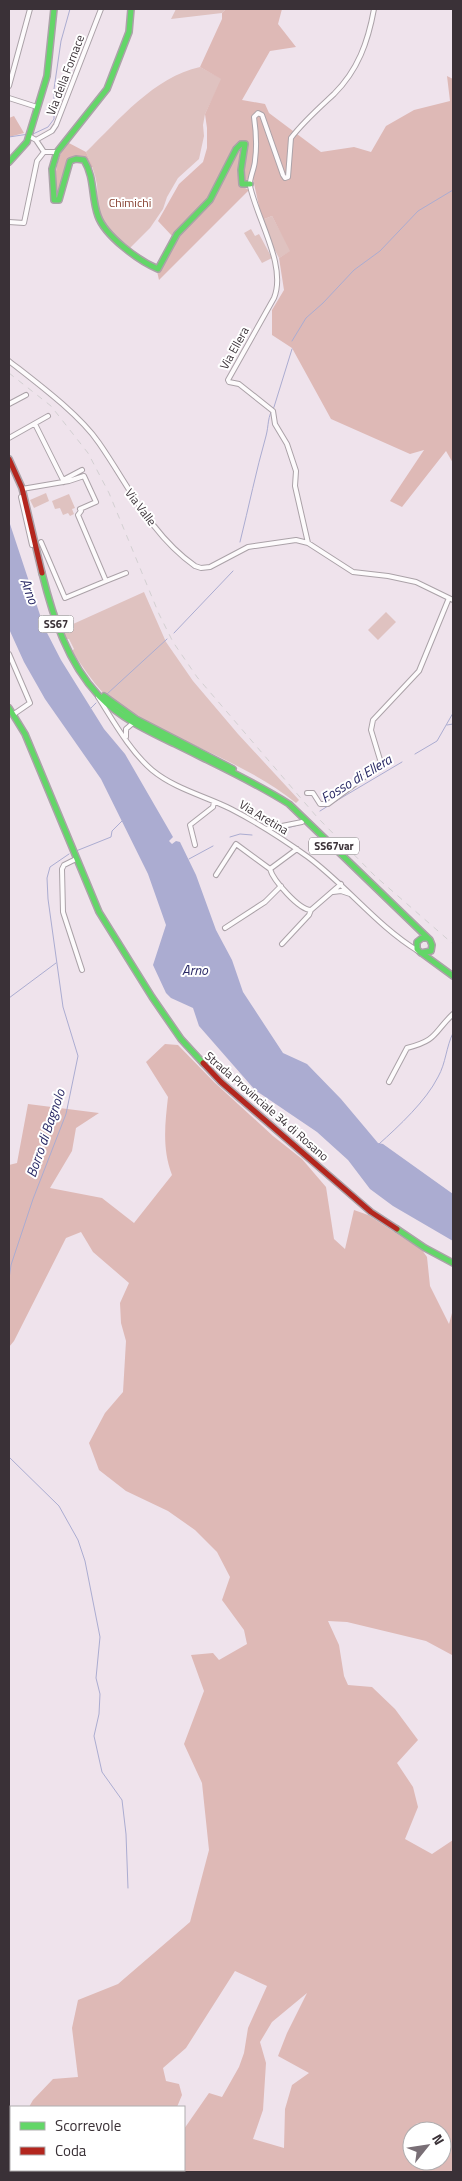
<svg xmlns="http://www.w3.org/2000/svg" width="462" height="2181" font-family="'Titillium Web',sans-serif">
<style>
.green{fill:#dfc2c0}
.forest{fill:#deb9b6;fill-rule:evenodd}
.water{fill:#abacd1}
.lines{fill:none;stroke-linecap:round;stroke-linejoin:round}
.stream{stroke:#abacd1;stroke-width:1}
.street-casing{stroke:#aba2a8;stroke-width:6}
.fast-casing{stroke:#aba2a8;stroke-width:8}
.jam-casing{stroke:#aba2a8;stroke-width:8}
.street{stroke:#fdfbfc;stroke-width:4}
.fast{stroke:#63d668;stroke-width:5}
.jam{stroke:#b3261e;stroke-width:5}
.rail{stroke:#d3d0d2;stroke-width:1;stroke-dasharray:6 6;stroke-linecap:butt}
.labels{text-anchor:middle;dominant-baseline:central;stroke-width:4;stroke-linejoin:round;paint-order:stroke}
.shield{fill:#fff;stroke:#756f73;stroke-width:1}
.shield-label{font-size:11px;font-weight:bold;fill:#3a3137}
.street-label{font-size:12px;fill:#3a3137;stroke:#fff}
.park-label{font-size:12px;fill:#853e2d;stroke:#fff}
.water-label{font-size:14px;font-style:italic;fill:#292965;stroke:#fff}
</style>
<rect width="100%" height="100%" fill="#efe3ec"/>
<path class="green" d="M176,9h50l-4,4 -51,6z
M200,67l22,12 -17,35 -2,11 1,11 -5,23 -21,19 -11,19 -4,12 -13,19 -20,20c-9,-7 -19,-15 -26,-25 -8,-11 -6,-25 -7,-38 -2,-12 -6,-22 -11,-33 33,-32 68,-75 114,-85z
M272,216l19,35 -12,7 -15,-29 -2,-9z
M251,229l4,7 4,-2 13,24 -10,5 -18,-30z
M46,493l3,8 -15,7 -4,-8z
M69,494l6,14 -3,1 2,5 -4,2 -2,-3 -5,2 -3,-7 -5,1 -3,-8z
M144,592l22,50 27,39 45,53 61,66 -3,3c-38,-31 -89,-51 -133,-73 -20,-10 -42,-21 -59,-36 -12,-13 -22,-28 -32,-43l2,-2 -5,-10h-3l-4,-10z
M386,612l10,10 -18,18 -10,-10z"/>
<path class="forest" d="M226,9h56l-4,15 18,23 -26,4 -28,49 23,4 4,9 52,39 33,-5 17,5 15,-26 28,-16 36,-9 -3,-25 6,3v384l-7,-12 -44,56 -12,-6 34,-51 -14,4 -79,-35 -39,-71 -20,-13v-25l12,-20 -5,-32 11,-7 -18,-35 -10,4 -9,-41 -3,-2 -4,4 -5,1 -2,3 10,5 -90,90 -3,-13 17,-30 -15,-16 21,-37 24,-22 4,-14v-20l-2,-14 16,-35 -21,-12 22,-48v-6z
M14,116l10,17 -15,4v-19z
M67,142l19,10 7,15h-2c-7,-8 -14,-14 -23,-6l-10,37h-3c0,-22 0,-38 12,-56z
M165,1044l13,1 36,37 59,54 29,23 24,28 8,52 11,10 9,-39 14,5 54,35 5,7 3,29 19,38 3,-11 1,1 -1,341 -26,-14 -79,-19 -19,-1 11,24 5,31 4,9 24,2 23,22 23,31 -21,23 16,24 5,20 -13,32 27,15 21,-14v332h-444v-39l2,-1v38h173v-41l25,-36 13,4 17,-30 5,-14 4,-25 19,-42 -32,-15 -49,77 -23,20 3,13 13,3 3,11 -5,12h-148l4,-7 20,-21 25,-2 -6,-49 6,-28 40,-16 72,-62 19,-72 -7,-67 -18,-39 20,-53 -13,-36 22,-2 6,7 28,-16 -3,-14 -22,-30 8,-23 -13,-25 -22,-22 -27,-19 -42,-20 -27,-21 -10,-27 16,-30 18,-21 3,-51 -5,-18 -1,-20 9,-20 -36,-31 -12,-20 -15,6 -52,103 -5,6v-182l8,-2 11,-59 71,9 -23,15 -4,23 -22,37 52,10 32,25 38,-48c-10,-26 -7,-51 -4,-78l-22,-35zM307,1993l-20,40 -9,23 31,17 -17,12 -7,24 -1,39 -31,-9 10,-29 3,-47 -6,-21 12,-20zM412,2131h30v30h-30z"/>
<path class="water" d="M9,521l35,106 17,33 43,69 21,25 48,83 -4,4 3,3 4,-3 4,1 16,33 20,55 16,30 11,32 40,61 24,11 34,35 37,44 5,1 70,50v47l-60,-35 -23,-17 -22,-29 -31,-28 -62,-42 -56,-64 -6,-18 -22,-10 -5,-5 -13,-28 13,-40 -18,-51 -47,-95 -56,-80 -21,-37 -15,-33z"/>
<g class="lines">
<path class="stream" d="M33,134l15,-7 6,-8v-30l7,-48 9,-32
M9,137l20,-3
M292,341l14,-23 17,-15 31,-33 26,-19 38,-40 35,-21
M240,542c9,-36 16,-71 26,-106 3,-11 1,-19 8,-29l18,-58
M174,633l59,-62
M107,694l60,-55
M91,708l5,-5
M447,725l6,-1
M415,754l22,-13 16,-28
M331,804l71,-42
M320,811l8,-5
M287,828l15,-4
M230,837l10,-3 12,1
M76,851l35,-14 1,-6 11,-11
M189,859l24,-13
M9,998l47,-35
M379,1144c20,-18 47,-43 59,-67 8,-14 8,-30 15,-44
M9,1279l2,-14 22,-66 33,-85 12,-58 -15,-49 -15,-108 -1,-21 3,-11 19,-13
M9,1457l50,49 19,34 7,21 15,76 -4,41 4,16 -1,20 -5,22 8,36 20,28 4,34 2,54
M12,2170l2,2"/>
<g class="street-casing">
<path id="street" d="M9,86l21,-77
M9,98l28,9
M29,136l7,4 8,12h13
M36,140l16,-9 4,-6 45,-116
M9,222l15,1 13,-62 7,-9
M9,361c28,22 70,53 90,82 30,43 51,91 96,123l6,2 9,-1 38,-20 48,-7 12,3 45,29 35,4 28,6 37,18
M9,404l17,-9
M35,424l29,58
M9,438l39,-22
M63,480l19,-10
M22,489l47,-8 15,-5 12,26 -16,7
M21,497l11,48
M41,542l24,56 41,-17 -28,-66 3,-4 -1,-2
M308,543l-13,-57 1,-15 -9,-27 -12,-20 -2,-13 -34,-27 -10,-2 -1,-2 46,-82c13,-32 -17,-79 -24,-112 -1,-8 5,-18 5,-26 2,-14 1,-29 -1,-43l4,-4 4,2 21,60 2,3 3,-1 3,-39c12,-16 28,-30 43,-44 24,-24 34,-52 40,-85
M106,581l20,-8
M9,654l21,49 -16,11
M98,697c16,25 32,54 54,73 23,19 53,26 79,39 27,14 52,30 77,48 39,29 69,69 110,94
M126,737v-8l7,-6
M307,793h6l7,11h8l51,-38 2,-3 -10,-33 2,-10 46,-49 30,-73
M267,829l35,-7
M195,845l-5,-20 23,-18 1,-5
M76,859l-12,6 -2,4 1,43 19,58
M270,869l27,-20
M216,875l20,-31 34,25c3,11 29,41 41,41
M333,892l8,-1 9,3
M225,928l40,-26 16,-16
M282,944l27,-29 2,-5 30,-26
M389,1082l18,-34c31,-8 26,-15 46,-34"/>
</g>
<g class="fast-casing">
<path id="fast" d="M131,9l-2,23 -22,57 -50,63 -5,17 2,31h5l11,-39 6,-2 8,1c11,18 7,37 14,56 7,20 41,45 60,53l19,-35 33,-34 26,-51 5,-5h4l-4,26 1,14h8
M9,162l18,-20 20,-66 7,-67
M42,573c11,44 25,89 57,123 21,22 49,35 76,48 38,19 78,37 114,60l141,136 2,5 -1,6 -10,2 -4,-4v-7l5,-4h5
M104,696l32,23 97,50
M9,708l16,26 74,178 53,85 29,42 22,24
M423,954l30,22
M397,1229l28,19 28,15"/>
</g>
<g class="jam-casing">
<path id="jam" d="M9,459l13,29 20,85
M203,1063l18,19 150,130 26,17"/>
</g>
<use href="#street" class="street"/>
<use href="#fast" class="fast"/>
<use href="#jam" class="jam"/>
<path class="rail" d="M9,373l42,33 37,47 21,40 50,121 14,28 24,35 120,140 58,59 78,68"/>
</g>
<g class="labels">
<g class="shield">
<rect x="38.5" y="615.5" width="35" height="17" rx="4"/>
<rect x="309" y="837.5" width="50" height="17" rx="4"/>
</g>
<g class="shield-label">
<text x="56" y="624">SS67</text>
<text x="334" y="846">SS67var</text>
</g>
<g class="street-label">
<text transform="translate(65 75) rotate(-69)">Via della Fornace</text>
<text transform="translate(234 348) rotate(-61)">Via Ellera</text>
<text transform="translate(141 507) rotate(53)">Via Valle</text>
<text transform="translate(264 817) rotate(31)">Via Aretina</text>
<text transform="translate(267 1106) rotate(41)">Strada Provinciale 34 di Rosano</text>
</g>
<g class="park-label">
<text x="130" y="202">Chimichi</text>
</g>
<g class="water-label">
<text transform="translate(30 591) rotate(69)">Arno</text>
<text transform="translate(356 778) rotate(-31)">Fosso di Ellera</text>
<text x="195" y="969">Arno</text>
<text transform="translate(45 1133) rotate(-71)">Borro di Bagnolo</text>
</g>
</g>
<rect width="462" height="2181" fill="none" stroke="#3a3137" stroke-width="20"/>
<rect x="10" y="2106" width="175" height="65" fill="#ffffff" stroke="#b0adaf"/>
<rect x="20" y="2122" width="25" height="8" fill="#63d668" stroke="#b0adaf"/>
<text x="55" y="2131" font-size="15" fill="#3a3137">Scorrevole</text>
<rect x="20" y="2147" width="25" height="8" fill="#b3261e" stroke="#b0adaf"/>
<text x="55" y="2156" font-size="15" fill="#3a3137">Coda</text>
<g transform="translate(427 2146) rotate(60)"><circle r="24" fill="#ffffff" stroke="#b0adaf"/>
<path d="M0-4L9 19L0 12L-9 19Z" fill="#796f76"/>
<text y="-8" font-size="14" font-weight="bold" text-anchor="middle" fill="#3a3137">N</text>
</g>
</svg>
